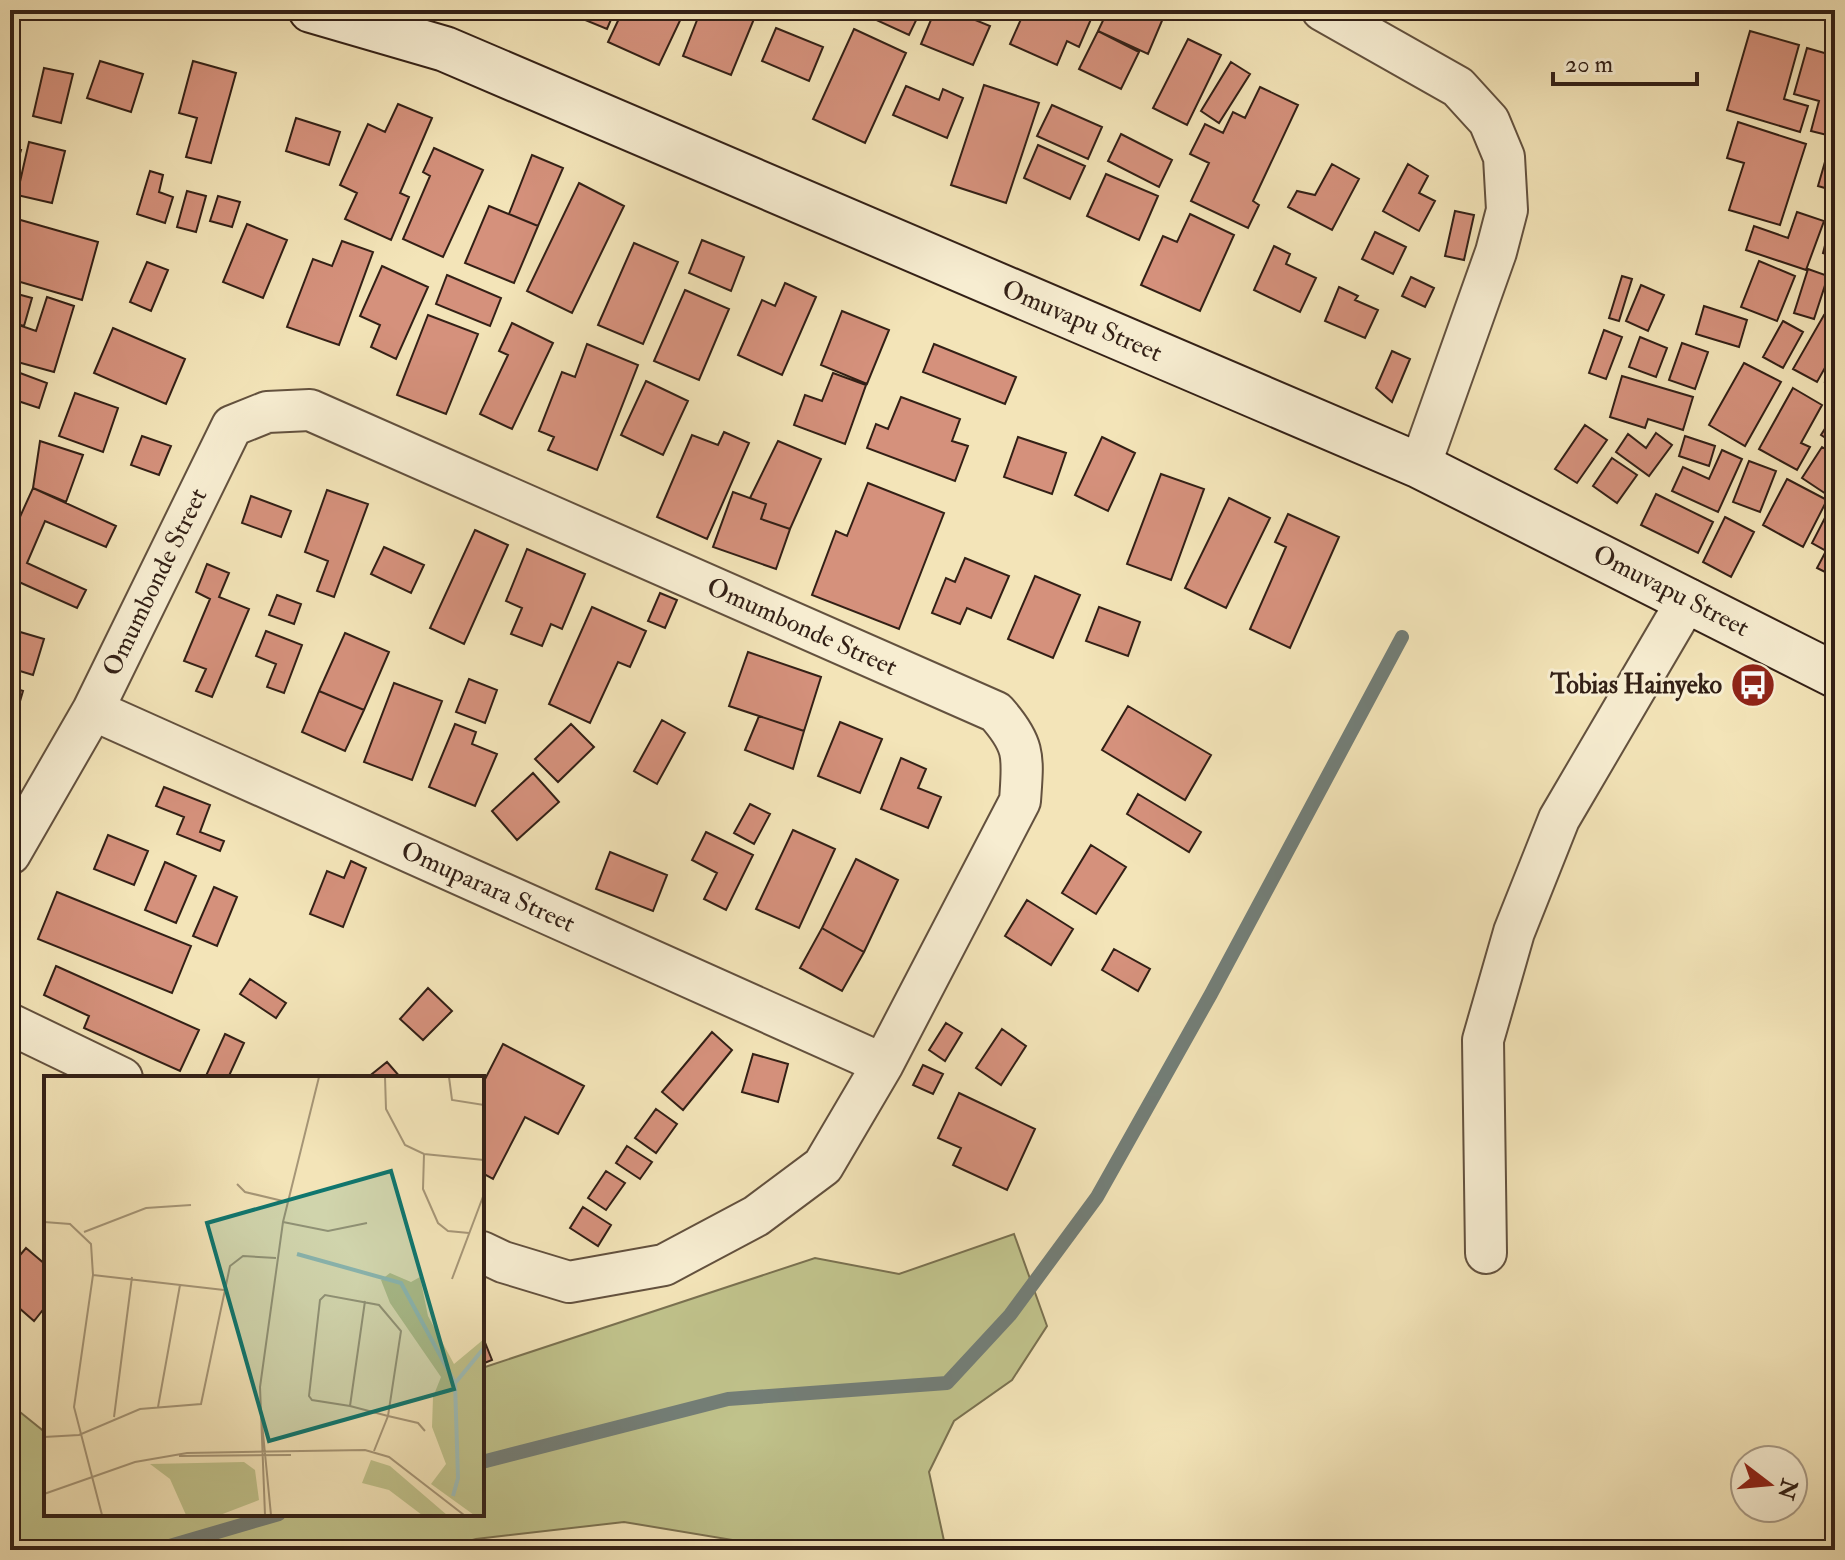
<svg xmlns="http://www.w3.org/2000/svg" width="1845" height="1560" font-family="'IM FELL Double Pica',serif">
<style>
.green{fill:#c0c28b;stroke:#7a7150;stroke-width:2}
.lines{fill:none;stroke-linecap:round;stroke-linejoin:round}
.stream{stroke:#737e77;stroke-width:14}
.building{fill:#d5917c;stroke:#332016;stroke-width:2}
.street-casing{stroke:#63513e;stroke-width:44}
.secondary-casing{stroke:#332016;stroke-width:48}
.street{stroke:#f7edd1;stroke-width:40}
.secondary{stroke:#f7edd1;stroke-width:44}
.labels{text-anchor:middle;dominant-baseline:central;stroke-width:6;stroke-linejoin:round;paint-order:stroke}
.street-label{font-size:26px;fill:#332016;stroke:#f7edd1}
.poi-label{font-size:26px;font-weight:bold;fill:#332016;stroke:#f7edd1;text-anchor:end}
.inset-river{fill:none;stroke:#9ebdb7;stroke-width:4}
.inset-road{fill:none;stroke:#a69677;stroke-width:2}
.view{fill:#0f766e;fill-opacity:0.15;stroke:#0f766e;stroke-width:4}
.inset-edge{fill:none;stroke:#332016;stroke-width:4}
</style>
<rect width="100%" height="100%" fill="#f3e4b8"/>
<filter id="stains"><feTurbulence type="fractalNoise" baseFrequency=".0025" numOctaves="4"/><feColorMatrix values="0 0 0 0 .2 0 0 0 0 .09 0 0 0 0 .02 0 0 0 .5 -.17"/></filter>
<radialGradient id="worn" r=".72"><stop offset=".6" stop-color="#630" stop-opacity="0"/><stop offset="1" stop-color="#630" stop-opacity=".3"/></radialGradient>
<path class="green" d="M1014,1234l33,92 -35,54 -58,41 -25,51 17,78h-153l-169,-28 -148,17 -39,11h-427v-146l36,29v81h436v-146l333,-110 84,16z"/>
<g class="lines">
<path class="stream" d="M482,1462l246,-63 219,-16 63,-68 87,-118 114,-203 191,-357
M156,1550l123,-36"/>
</g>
<path class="building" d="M561,10h54l-8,19z
M623,10h62l-26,55 -51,-23z
M701,10h44l11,4 -25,61 -48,-19z
M862,10h59l-12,25 -48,-22z
M935,10h16l39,16 -17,39 -52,-21z
M1025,10h70l-16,37 -12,-6 -10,24 -47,-21z
M1108,10h44l12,6 -16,38 -50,-23z
M776,28l47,19 -14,34 -47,-20z
M854,29l52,24 -41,90 -52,-24z
M1098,31l41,21 -18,37 -42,-20z
M1750,31l49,14 -15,54 24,7 -8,26 -73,-22z
M1188,39l33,16 -34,70 -34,-17z
M1807,48l28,8v81l-24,-6 8,-30 -25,-7z
M100,61l43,13 -12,38 -44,-14z
M193,61l43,12 -25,90 -25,-6 11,-39 -18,-5z
M1231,62l19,12 -31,49 -18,-12z
M44,68l29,6 -12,49 -28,-7z
M984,85l55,18 -33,100 -55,-18z
M906,86l33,14 4,-11 20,9 -16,40 -54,-23z
M1260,87l38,18 -45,96 6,4 -11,23 -57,-27 18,-38 -19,-9 15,-30 18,9 10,-21 12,6z
M398,104l34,14 -32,75 9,4 -18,43 -46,-21 12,-26 -17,-8 28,-61 17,8z
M1052,105l50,22 -14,32 -51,-23z
M296,118l44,14 -11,33 -43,-14z
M1738,122l68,22 -26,81 -51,-15 15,-47 -17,-5z
M1121,134l51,26 -13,27 -51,-26z
M29,142l36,9 -13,52 -35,-8z
M1038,145l47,21 -15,33 -46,-21z
M10,147l11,3 -11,37z
M434,148l49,22 -40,87 -40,-18 27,-63 -7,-4z
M1829,148l6,2v41l-17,-5z
M532,155l31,13 -25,58 -29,-12z
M1332,164l27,15 -27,51 -44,-23 9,-16 18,4z
M1408,164l20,12 -9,17 16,8 -16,30 -36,-20z
M150,171l13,4 -4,17 14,5 -8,26 -28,-9z
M1106,174l52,22 -19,44 -52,-24z
M579,183l45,23 -52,107 -45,-22z
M187,191l19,5 -10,36 -19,-5z
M218,196l22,6 -8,25 -22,-6z
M489,206l49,20 -24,57 -49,-20z
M1455,211l19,4 -10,45 -19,-4z
M1797,212l27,9 -18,49 -60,-20 8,-24 34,12z
M1190,214l44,21 -34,76 -59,-26 22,-49 14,6z
M10,217l88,25 -16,58 -72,-21z
M1831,222l4,1v34l-12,-4z
M247,224l40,16 -24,58 -40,-16z
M1375,232l31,15 -13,27 -31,-15z
M702,240l42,17 -13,34 -42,-18z
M342,241l31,11 -34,93 -52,-18 26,-68 19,7z
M634,243l44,19 -35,82 -45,-19z
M1274,246l16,8 -4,10 30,14 -16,34 -46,-22z
M1759,261l36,15 -18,45 -36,-14z
M147,262l21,8 -17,41 -21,-9z
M382,266l46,21 -32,72 -25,-12 9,-22 -20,-9z
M1808,269l20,7 -14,43 -20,-6z
M447,275l54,23 -11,28 -54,-22z
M1622,276l10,3 -13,42 -10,-3z
M1411,277l23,11 -9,19 -23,-11z
M785,283l31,14 -34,78 -44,-20 24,-55 13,6z
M1641,285l23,10 -16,36 -22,-10z
M1339,287l19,9 -3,4 23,10 -13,28 -40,-17z
M685,290l44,19 -30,71 -45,-19z
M10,292l22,6 -8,28 -14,-4z
M47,297l27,9 -20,66 -44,-12v-38l26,9z
M1704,306l43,14 -8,27 -43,-13z
M842,311l47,19 -22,54 -46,-19z
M428,315l50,19 -32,80 -49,-19z
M1824,315l11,6v29l-18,32 -24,-13z
M1783,321l20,11 -20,36 -20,-11z
M512,323l41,20 -41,86 -32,-15 28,-59 -9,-4z
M113,328l72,31 -19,45 -72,-31z
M1604,330l18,7 -16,42 -17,-6z
M1640,337l27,11 -11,29 -27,-10z
M1682,343l26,9 -13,37 -26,-9z
M587,344l51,21 -41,105 -49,-20 6,-13 -15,-6 23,-59 13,5z
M934,344l82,33 -11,27 -82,-32z
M1392,351l18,8 -18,43 -16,-14z
M1744,363l37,19 -36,64 -36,-21z
M1835,369v20l-10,-7z
M20,373l27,10 -8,25 -27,-9z
M833,373l33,12 -21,59 -51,-19 11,-30 17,6z
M1622,376l71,21 -10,33 -35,-11 -3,9 -35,-11z
M646,381l42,20 -25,54 -42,-20z
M1793,388l29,17 -21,38 9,4 -13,23 -38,-21z
M75,393l43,15 -15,44 -44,-16z
M901,397l59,22 -8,22 16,5 -13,35 -88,-33 9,-24 12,5z
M1835,413v31l-14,-9z
M1585,425l22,15 -30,43 -22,-14z
M724,432l25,11 -42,96 -50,-22 35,-82 26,10z
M1656,433l16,12 -23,31 -33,-24 12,-18 18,14z
M142,436l29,10 -12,29 -28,-10z
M1685,436l30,10 -6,20 -30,-10z
M1018,437l48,16 -14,41 -48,-17z
M1102,437l33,16 -27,58 -33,-16z
M40,441l43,14 -17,47 -33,-14z
M778,441l43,18 -31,70 -29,-10 5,-15 -16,-6z
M1822,447l13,8v45l-33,-22z
M1722,450l20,9 -24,53 -46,-21 11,-24 26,12z
M1612,458l25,17 -20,28 -24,-17z
M1749,461l27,10 -16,41 -27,-10z
M1161,474l43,15 -33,91 -44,-16z
M1787,479l40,21 -24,47 -40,-22z
M868,483l76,30 -45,116 -87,-34 24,-64 11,5z
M33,488l83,38 -10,21 -61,-26 -18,42 59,27 -9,18 -67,-30v-39z
M327,490l41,14 -34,93 -17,-6 11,-30 -23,-9z
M733,492l33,12 -5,15 29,10 -14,40 -63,-22z
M1656,494l57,28 -15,31 -57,-28z
M251,496l40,15 -10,26 -39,-14z
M1229,498l41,20 -44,90 -41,-20z
M1830,508l5,2v67l-18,-9 9,-17 -14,-8z
M1288,514l51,23 -49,111 -40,-19 36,-82 -11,-5z
M1725,517l29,15 -23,45 -28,-15z
M475,530l33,15 -44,99 -34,-16z
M384,547l40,18 -13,28 -40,-19z
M527,549l58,25 -23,55 -11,-5 -9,22 -31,-12 11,-26 -16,-7z
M965,558l44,18 -18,42 -24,-10 -7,16 -28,-11 14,-35 9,4z
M207,564l22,9 -10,24 30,12 -37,88 -16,-6 10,-22 -22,-8 26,-62 -14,-7z
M1035,576l45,19 -27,63 -45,-19z
M660,593l17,7 -12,28 -17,-7z
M277,595l24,9 -7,20 -25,-9z
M592,607l54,24 -16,36 -12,-5 -28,61 -41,-19z
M1099,607l41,15 -12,34 -42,-15z
M10,629l34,10 -11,36 -23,-7z
M266,631l36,14 -18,48 -17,-6 9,-23 -20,-8z
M345,633l44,19 -25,58 -45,-19z
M748,652l73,25 -17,54 -75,-25z
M469,679l28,11 -12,33 -29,-11z
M394,683l48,18 -30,79 -48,-18z
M10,687l13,4 -5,17 -8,-2z
M319,691l45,19 -19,41 -43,-19z
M1128,706l83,49 -26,45 -83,-50z
M759,716l45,15 -11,38 -48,-19z
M662,720l23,13 -28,51 -23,-13z
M840,722l42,17 -22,54 -42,-17z
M455,724l21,8 -4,12 25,10 -22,52 -46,-19z
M571,724l23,23 -36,35 -23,-23z
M901,758l25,11 -8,19 23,9 -13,31 -47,-19z
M533,773l26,29 -42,38 -25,-29z
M164,787l46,18 -10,27 24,9 -4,10 -43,-17 7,-17 -28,-11z
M1138,794l63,38 -12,20 -62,-38z
M750,804l20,10 -16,30 -20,-11z
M793,830l42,19 -36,79 -43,-19z
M706,832l47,23 -27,55 -22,-11 13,-26 -25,-13z
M108,835l40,16 -14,34 -40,-16z
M1091,845l35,22 -30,47 -34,-21z
M610,852l57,23 -14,36 -57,-22z
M856,859l42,21 -34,72 -42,-24z
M351,861l15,7 -23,59 -33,-13 17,-43 17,7z
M165,862l31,14 -20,47 -31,-13z
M214,887l23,10 -20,49 -24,-10z
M57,892l134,54 -19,47 -134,-54z
M1027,900l46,29 -22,36 -46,-29z
M822,928l42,24 -22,39 -42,-23z
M1114,949l36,20 -12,22 -36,-21z
M56,966l143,64 -19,41 -96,-43 5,-12 -45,-21z
M250,979l36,24 -10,15 -36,-24z
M428,988l24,23 -29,29 -23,-21z
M946,1023l16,10 -17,28 -16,-11z
M1002,1029l24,17 -25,39 -25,-17z
M712,1032l20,18 -49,60 -21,-18z
M225,1034l19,9 -16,35h-23z
M503,1044l81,42 -26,48 -33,-17 -32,62 -11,-6v-88z
M753,1054l35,10 -10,38 -36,-10z
M387,1062l14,16h-34z
M923,1065l20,9 -10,20 -20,-9z
M959,1093l76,36 -28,61 -54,-25 8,-17 -23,-10z
M656,1109l21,15 -21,29 -21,-15z
M627,1146l25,16 -12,17 -24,-16z
M606,1171l19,12 -19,27 -18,-12z
M583,1207l28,18 -13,21 -28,-18z
M26,1248l20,17v41l-12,15 -24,-21v-33z
M482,1335l10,25 -10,4z"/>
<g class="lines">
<g class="street-casing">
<path id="street" d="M1322,10l136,77 31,34 15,36 3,53 -11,42 -76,214
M93,710l790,354
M10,854l83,-144 139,-284 35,-14 43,-2 686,302c30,34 27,45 24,89l-137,263 -60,102 -67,50 -92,49 -95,17 -66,-20 -21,-10
M10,1024l112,54
M1486,1253l-3,-213 31,-108 45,-113 129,-220"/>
</g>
<g class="secondary-casing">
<path id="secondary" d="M311,10l134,39 975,417 415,209"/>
</g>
<use href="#street" class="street"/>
<use href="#secondary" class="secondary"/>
</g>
<defs>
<g id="bus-disc" transform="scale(2.3)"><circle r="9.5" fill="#8f2418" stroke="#f7edd1"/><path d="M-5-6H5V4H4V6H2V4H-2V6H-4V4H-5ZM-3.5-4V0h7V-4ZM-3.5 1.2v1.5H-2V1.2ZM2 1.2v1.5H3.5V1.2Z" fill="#fff"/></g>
</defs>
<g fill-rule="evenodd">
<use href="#bus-disc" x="1753" y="685"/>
</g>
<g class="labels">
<g class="street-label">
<text transform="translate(1082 321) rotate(23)">Omuvapu Street</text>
<text transform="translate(155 582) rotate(-64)">Omumbonde Street</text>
<text transform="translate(1671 591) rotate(27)">Omuvapu Street</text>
<text transform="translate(802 627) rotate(24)">Omumbonde Street</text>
<text transform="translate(488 887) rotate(24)">Omuparara Street</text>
</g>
<g class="poi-label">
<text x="1722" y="685">Tobias Hainyeko</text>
</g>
</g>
<g transform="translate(44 1076)">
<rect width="440" height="440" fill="#f3e4b8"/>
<path d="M346,197l21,9 9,-5 8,39 26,48 30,-25v176h-10l-43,-31 15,-20 -14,-37 1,-30 8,-20 -51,-74 -9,-23zM327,384l19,6 57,49h-25l-33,-25 -27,-7zM200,386l11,8 4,30 -39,15h-34l-16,-36 -20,-15z" fill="#c0c28b"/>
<path class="inset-river" d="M253,178l104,29 54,100 3,95 -5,18M412,306l28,-34"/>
<path class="inset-road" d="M341,1l1,32 19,36 19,9 60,6M405,1l3,23 32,5M380,78l-1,35 15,34 10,8 21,2M193,108l8,8 42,10M0,146l26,2 21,20 2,31 -19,132 28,108M239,146l45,9 39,-8M40,156l62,-24 45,-3M49,199l131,15M408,203l32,-85M306,330l15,-105M114,331l22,-122M70,341l18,-140M218,347l9,92M0,361l35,-2 61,-26 61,-5 29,-138 13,-10 33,2M330,375l14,-35 13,-85 -22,-26 -54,-10 -5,5 -11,96 3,4 38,6 38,10 30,7 7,8M135,380l112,-1M0,418l91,-32 52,-9 178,-3 24,7 75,58M221,439l-5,-128 23,-165 36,-145"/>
<path class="view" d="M347,95l63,218 -185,52 -62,-218z"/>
<rect width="440" height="440" class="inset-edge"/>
</g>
<rect width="1845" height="1560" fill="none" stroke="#f3e4b8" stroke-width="40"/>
<rect x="12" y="12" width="1821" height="1536" fill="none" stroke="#332016" stroke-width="4"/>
<rect x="20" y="20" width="1805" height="1520" fill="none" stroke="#332016" stroke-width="2"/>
<g transform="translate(1769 1484) rotate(106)"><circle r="38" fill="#f7edd1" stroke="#a99b86" stroke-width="2"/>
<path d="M0-6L14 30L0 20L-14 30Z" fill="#8f2418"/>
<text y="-12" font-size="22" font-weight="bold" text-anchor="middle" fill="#332016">N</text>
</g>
<path d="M1553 72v12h144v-12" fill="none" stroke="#332016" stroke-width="4"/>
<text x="1565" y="72" font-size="24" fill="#332016" stroke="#f7edd1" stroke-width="6" paint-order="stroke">20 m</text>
<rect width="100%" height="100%" filter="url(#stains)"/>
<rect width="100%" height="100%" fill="url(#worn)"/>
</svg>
